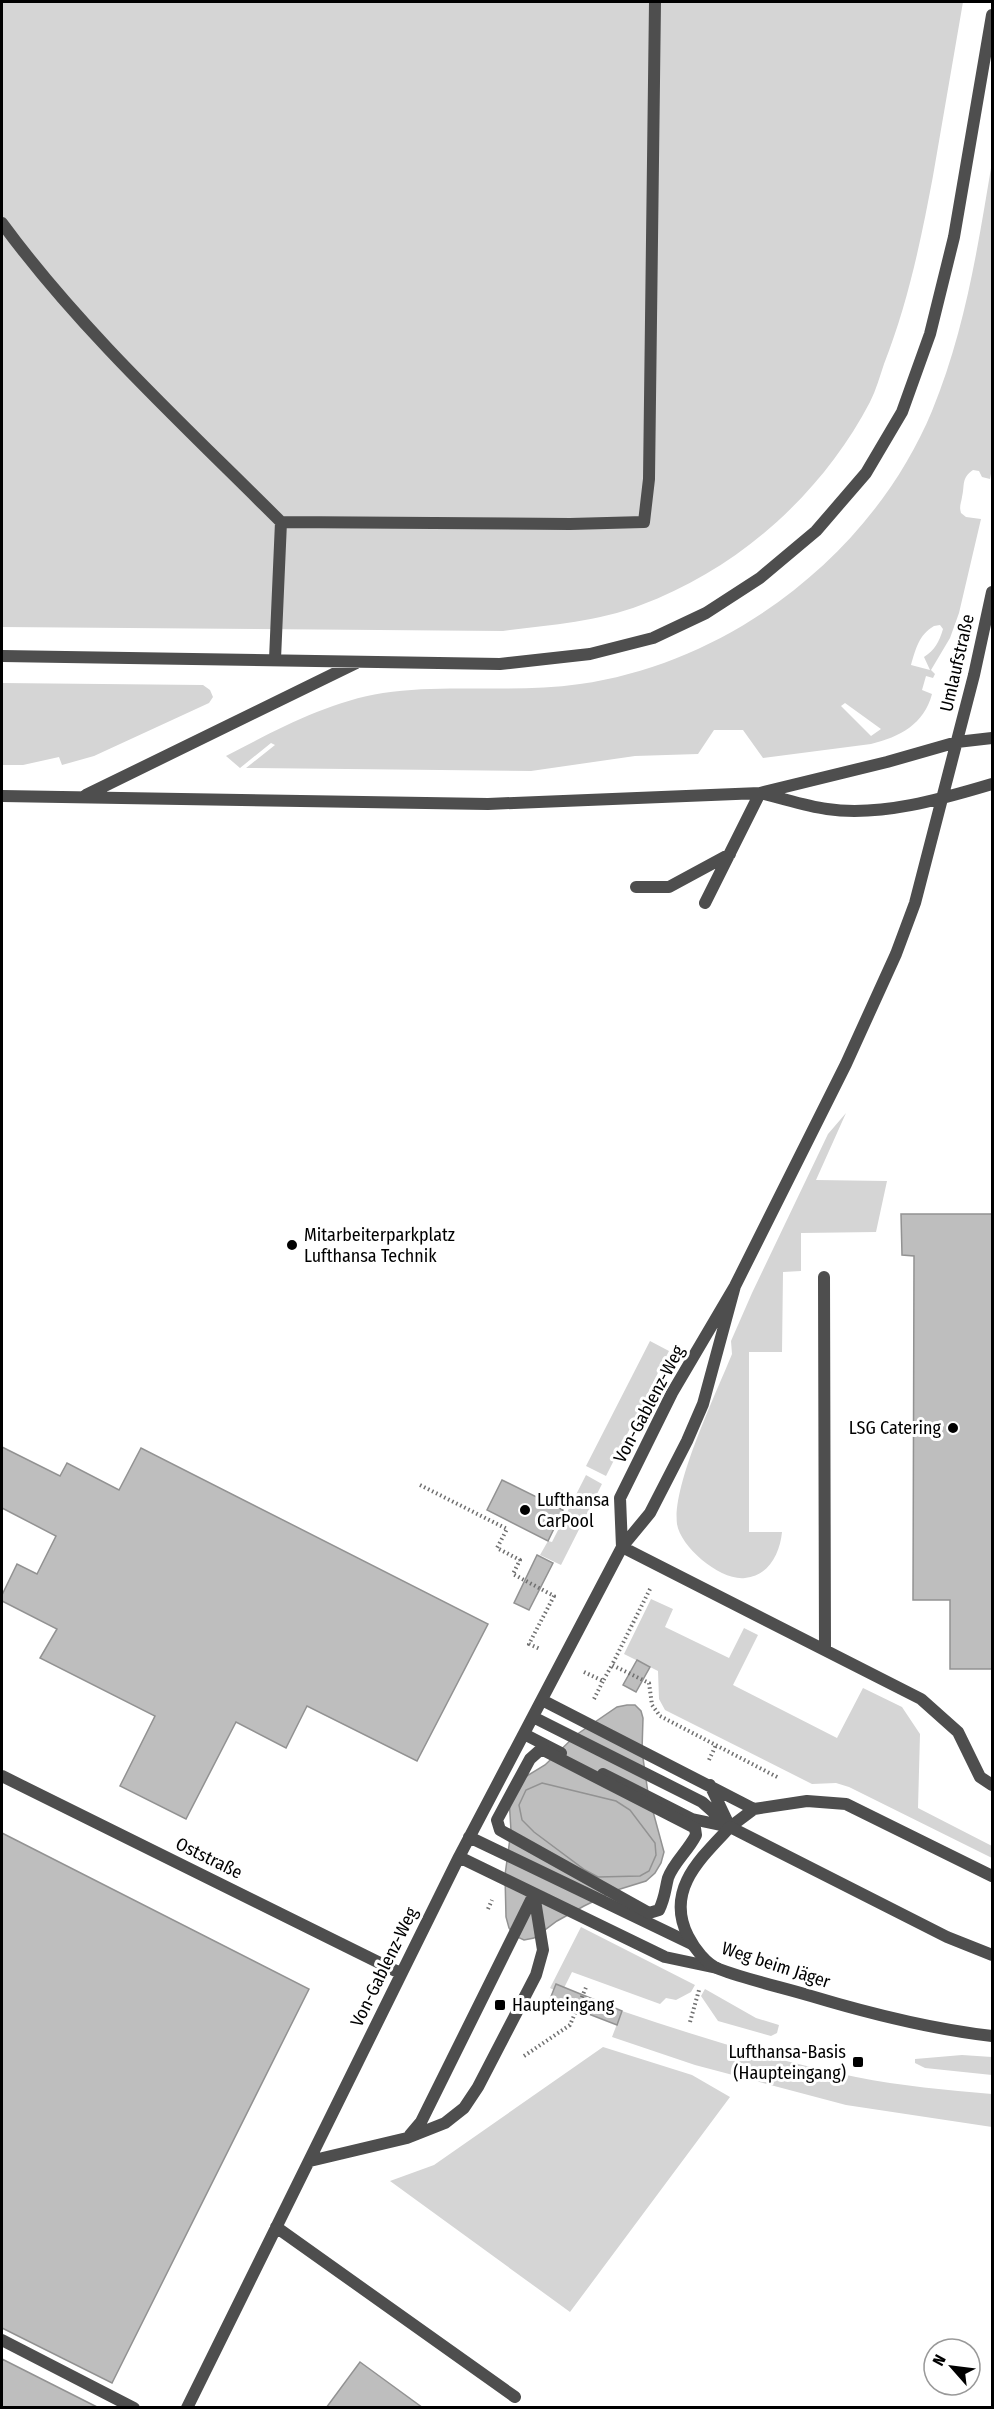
<svg xmlns="http://www.w3.org/2000/svg" width="994" height="2409" font-family="'Fira Sans Condensed',sans-serif">
<style>
.green{fill:#d5d5d5;fill-rule:evenodd}
.building{fill:#bebebe;stroke:#929292;stroke-width:1.5}
.lines{fill:none;stroke-linecap:round;stroke-linejoin:round}
.path{stroke:#707070;stroke-width:4;stroke-dasharray:1.5 3;stroke-linecap:butt}
.lane{stroke:#4e4e4e;stroke-width:12}
.street{stroke:#4e4e4e;stroke-width:12}
.poi-dot{fill:#000;stroke:#fff;stroke-width:2}
.labels{text-anchor:middle;dominant-baseline:central;stroke-width:6;stroke-linejoin:round;paint-order:stroke}
.street-label{font-size:18px;fill:#000;stroke:#fff}
.poi-label{font-size:18px;fill:#000;stroke:#fff;text-anchor:start}
</style>
<rect width="100%" height="100%" fill="#fff"/>
<path class="green" d="M2,2h961c-10,58 -20,116 -30,174 -12,64 -25,127 -49,188 -4,12 -8,26 -14,38 -48,92 -132,167 -229,203 -44,17 -92,20 -138,26l-501,-4z
M992,162v306l-2,11 -8,-2 -3,-6 -6,-1c-12,8 -8,15 -11,27 -1,7 -3,9 -1,16l5,4 15,2 -22,94 -9,25 -19,32 4,4 -2,4 -7,-2 -4,14 10,4c-8,30 -32,43 -61,50l-108,14 -20,-28h-29l-16,24 -63,2 -104,15 -285,-3 29,-23 -4,-2 -31,25 -14,-12c50,-26 101,-54 157,-63 65,-10 131,1 197,-9 152,-22 293,-131 352,-273 33,-80 46,-165 60,-249zM934,626l6,-1 3,4c-4,13 -8,21 -19,28l6,13 -19,-5c5,-17 8,-30 23,-39zM845,703l36,26 -10,7 -30,-30z
M2,683l201,2 7,5 3,7 -4,6 -115,53 -32,9 -3,-8 -36,8h-21z
M846,1113l-30,67 71,1 -11,51 -75,1v38l-18,1 -1,80h-33v180h33c-2,21 -13,44 -37,46 -24,3 -64,-30 -68,-54 -5,-39 39,-130 55,-170l-1,-13 21,-48 76,-159z
M650,1341l19,10 -63,125 -20,-10z
M586,1475l16,9 -41,81 -21,-10 8,-14 4,1z
M651,1599l22,10 -8,18 64,31 15,-30 14,7 -25,50 104,53 26,-50 39,19 18,27 -2,74 74,38v12l-143,-71 -13,-4 -24,1 -147,-74 -6,-11 -1,-28 -34,-17z
M581,1927l114,58 -4,7 -15,8 -10,-2 -6,6 -88,-32 -8,16 -10,2 -4,-2z
M705,1989l51,29 23,7 -2,8 -6,3 -53,-15 -17,-25z
M622,2011c77,26 154,50 234,66 45,9 91,13 136,17v33l-146,-22 -151,-40 -83,-28z
M603,2047l89,28 38,22 -160,215 -180,-131 44,-16z
M962,2055l30,2v18l-67,-7 -10,-5v-4z"/>
<path class="building" d="M901,1214h91v455h-42v-69h-37l1,-344 -12,-1z
M2,1447l58,29 7,-13 52,27 22,-42 347,176 -71,137 -110,-55 -21,42 -50,-26 -50,97 -66,-33 35,-70 -115,-58 17,-29 -55,-28v-6l15,-31 20,10 19,-38 -54,-28z
M502,1480l61,30 -15,31 -61,-31z
M537,1555l16,8 -24,47 -15,-7z
M637,1660l13,7 -14,25 -13,-7z
M627,1705h8l6,6 2,7 -1,33 6,42 16,59 -3,11 -6,10 -9,8 -29,9 -33,16 -27,15 -23,17 -10,2 -9,-4 -6,-8 -3,-11 -1,-42 6,-44 -2,-33 16,-21 20,-12 31,-30 41,-28z
M542,1783l74,18 14,9 25,33 1,12 -7,16 -9,5 -42,1 -13,-7 -51,-38 -12,-12 -3,-15 7,-15z
M2,1833l307,156 -197,394 -110,-55z
M556,1984l66,27 -5,14 -67,-26z
M2,2359l97,49h-97z
M360,2362l63,46h-97z"/>
<g class="lines">
<path class="path" d="M420,1485l87,44 -10,19 23,12 -7,14 41,22 -25,48 11,5
M650,1589l-38,76 37,18 3,22 8,11 119,62
M584,1672l19,9 9,-16
M594,1699l9,-18
M709,1760l7,-15
M488,1909l4,-9
M690,2022l9,-32
M524,2056l46,-31 17,-40"/>
<path class="lane" d="M2,223c79,108 184,204 279,299
M2,656l498,8 90,-10 63,-16 53,-25 54,-35 56,-47 50,-58 36,-61 28,-78 24,-97 38,-222
M275,659l6,-137 289,2 74,-2 5,-43 6,-477
M764,794c21,5 42,12 63,15 53,8 115,-10 165,-25
M86,795l270,-132
M2,796l486,8 272,-11 127,-31 70,-20 35,-4
M636,887h33l61,-33
M705,903l55,-110
M824,1277l1,373
M622,1547l-2,-49 52,-105 63,-107 111,-222 50,-110 19,-51 59,-228 18,-83
M622,1547l299,152 37,33 22,45 12,8
M542,1700l212,109
M533,1717l169,85 27,24
M524,1734l37,19
M603,1774l89,45 38,8 24,-18 53,-8 39,3 146,72
M2,1776l398,197
M710,1785l18,38
M469,1837l223,107
M459,1857l206,100 52,11
M410,2135l11,-13 113,-228
M310,2161l97,-23 38,-15 19,-15 14,-21 58,-112 7,-25 -9,-56
M276,2227l239,170
M2,2340l132,68
M187,2408l272,-551 163,-310 28,-34 37,-72 16,-37 32,-118"/>
<path class="street" d="M539,1751h6l150,77 1,7c-8,16 -22,27 -28,43 -3,12 -3,20 -9,32l-10,3 -149,-83 -3,-10 33,-61z
M992,1955l-45,-18 -217,-110c-30,32 -65,63 -42,109 6,12 18,28 31,33 29,11 62,18 92,27 60,18 119,33 181,40"/>
</g>
<g class="poi-dot">
<circle cx="292" cy="1245" r="6"/>
<circle cx="953" cy="1428" r="6"/>
<circle cx="525" cy="1510" r="6"/>
<rect x="494" y="1999" width="12" height="12" rx="3"/>
<rect x="852" y="2056" width="12" height="12" rx="3"/>
</g>
<g class="labels">
<g class="street-label">
<text transform="translate(957 663) rotate(-77)">Umlaufstraße</text>
<text transform="translate(649 1404) rotate(-62)">Von-Gablenz-Weg</text>
<text transform="translate(209 1858) rotate(26)">Oststraße</text>
<text transform="translate(776 1965) rotate(18)">Weg beim Jäger</text>
<text transform="translate(384 1967) rotate(-64)">Von-Gablenz-Weg</text>
</g>
<g class="poi-label">
<text x="304" y="1235">Mitarbeiterparkplatz<tspan x="304" dy="21">Lufthansa Technik</tspan></text>
<text x="941" y="1428" text-anchor="end">LSG Catering</text>
<text x="537" y="1500">Lufthansa<tspan x="537" dy="21">CarPool</tspan></text>
<text x="512" y="2005">Haupteingang</text>
<text x="846" y="2052" text-anchor="end">Lufthansa-Basis<tspan x="846" dy="21">(Haupteingang)</tspan></text>
</g>
</g>
<rect width="994" height="2409" fill="none" stroke="#000000" stroke-width="6"/>
<g transform="translate(952 2367) rotate(298)"><circle r="28" fill="#ffffff" stroke="#999999" stroke-width="1.5"/>
<path d="M0-4.5L10 22L0 15L-10 22Z" fill="#000000"/>
<text y="-9" font-size="16" font-weight="bold" text-anchor="middle" fill="#000000">N</text>
</g>
</svg>
